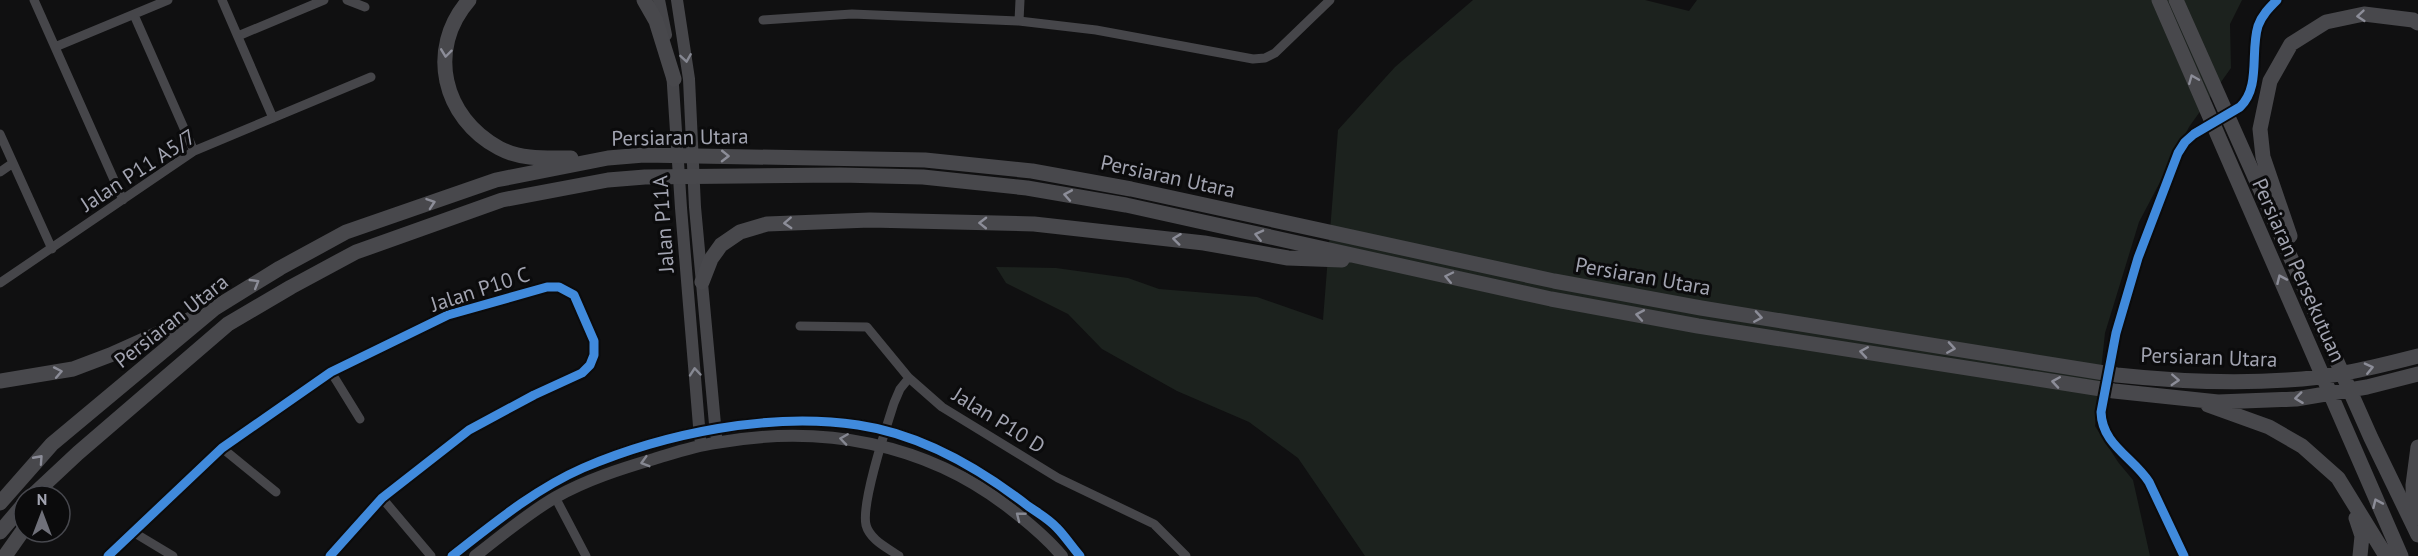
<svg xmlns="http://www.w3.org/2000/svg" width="2418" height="556" font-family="'PT Sans',sans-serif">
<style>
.green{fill:#1c221e}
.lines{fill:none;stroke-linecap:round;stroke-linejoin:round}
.minor{stroke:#46464a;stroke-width:9}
.tertiary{stroke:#46464a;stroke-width:12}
.primary{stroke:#48484c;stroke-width:15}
.cycleway-casing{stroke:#0b0b0c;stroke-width:13}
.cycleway{stroke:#408adc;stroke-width:9}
.oneway{stroke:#8c8d98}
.oneway2{stroke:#868892}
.labels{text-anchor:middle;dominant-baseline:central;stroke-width:6;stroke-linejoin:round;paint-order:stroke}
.street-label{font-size:21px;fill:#a2a4b1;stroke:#0b0b0c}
</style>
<rect width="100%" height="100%" fill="#101011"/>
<path class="green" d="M1473,0h172l44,11 8,-11h545l-12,24 1,44 -42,59 -50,95 -34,111 -10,93 23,36 15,18 17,76h-785l-67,-98 -49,-36 -72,-31 -75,-42 -34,-35 -62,-31 -10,-16 60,1 72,10 31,11 98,8 66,23 15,-190 57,-63z"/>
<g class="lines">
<path class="minor" d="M34,0l89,200
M222,0l51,118
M347,0l18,7
M134,15l60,136
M763,20l89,-6 167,7 77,9 157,29 12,-1 10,-5 55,-53
M1019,21l1,-21
M238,36l86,-36
M55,47l113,-47
M0,134l52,115
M0,172l13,-9
M0,283l194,-132 177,-74
M800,326l67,1 42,51 33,29 116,71 96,46 32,32
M331,372l29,47
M222,448l54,44
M555,497l31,59
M382,498l49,58
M133,532l40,24
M108,556l114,-108 109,-76 117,-57 99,-28h12l15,8 20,46v14l-4,10 -8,8 -48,22 -65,35 -87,68 -52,58
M899,556c-11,-8 -29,-16 -33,-31 -5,-22 20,-97 28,-122l6,-14 9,-11
M2184,556l-35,-74c-16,-25 -47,-37 -48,-70l15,-79 22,-75 40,-105 7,-11 9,-8 46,-27c21,-20 10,-55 18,-81 4,-11 11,-18 19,-26"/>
<path class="tertiary" d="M659,0l7,35
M677,0l12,79 6,128 21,228
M672,70l9,138 19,230
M452,556c41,-32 83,-67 131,-88 82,-35 187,-56 275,-43 62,9 121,43 170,81 10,7 21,13 29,22 8,8 15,19 23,28
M475,556c26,-20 53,-43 81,-59 30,-17 64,-28 98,-38 20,-6 40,-13 61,-16 106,-19 211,-1 297,67 18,14 35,28 50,46"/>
<path class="primary" d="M469,0c-43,49 -26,118 30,148 22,12 48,10 72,10
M644,0l12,21 18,58
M2159,0l242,556
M2176,0l195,438 47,97
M2290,236l-27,-79 -3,-28 10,-48 21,-37 35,-22 38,-8 49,6 5,3
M702,282l9,-23 10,-14 19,-13 27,-8 103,-4 164,4 170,19 84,15 54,2
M0,381l73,-12 37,-14 85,-38
M2208,405l61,22 33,19 36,32 48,78
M32,496l46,-43 150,-129 63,-37 65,-35 146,-52 106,-20 37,-3 195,-2 83,2 104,11 99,17 425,94 147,27 416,65 104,11 78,-3 71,-12 51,-13
M0,503l52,-59 163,-136 65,-40 66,-36 150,-52 112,-22 36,-3 281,5 107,11 99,18 423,92 147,27 416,67c56,6 113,9 170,5 44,-2 88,-13 131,-24
M2356,518l6,18 -2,20
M2414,519l-1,-34 5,-38
M0,532l24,-28
M5,556l19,-27"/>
<g class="cycleway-casing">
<path id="cycleway" d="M108,556l114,-108 109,-76 117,-57 99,-28h12l15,8 20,46v14l-4,10 -8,8 -48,22 -65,35 -87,68 -52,58
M452,556c41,-32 83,-67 131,-88 82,-35 187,-56 275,-43 62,9 121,43 170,81 10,7 21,13 29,22 8,8 15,19 23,28
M2184,556l-35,-74c-16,-25 -47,-37 -48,-70l15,-79 22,-75 40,-105 7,-11 9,-8 46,-27c21,-20 10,-55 18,-81 4,-11 11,-18 19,-26"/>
</g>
<use href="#cycleway" class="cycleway"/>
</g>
<defs><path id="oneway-chevron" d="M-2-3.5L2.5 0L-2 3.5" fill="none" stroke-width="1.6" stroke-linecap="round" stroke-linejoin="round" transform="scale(1.5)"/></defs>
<g class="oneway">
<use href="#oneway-chevron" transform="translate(2361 16) rotate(175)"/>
<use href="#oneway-chevron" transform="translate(446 53) rotate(97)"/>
<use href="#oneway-chevron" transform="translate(2193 79) rotate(-112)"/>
<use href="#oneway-chevron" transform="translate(725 156) rotate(1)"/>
<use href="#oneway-chevron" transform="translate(1068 195) rotate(-170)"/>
<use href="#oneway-chevron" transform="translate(431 203) rotate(-19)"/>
<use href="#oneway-chevron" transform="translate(788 223) rotate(177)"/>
<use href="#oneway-chevron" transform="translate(983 223) rotate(-179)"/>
<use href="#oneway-chevron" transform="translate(1259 235) rotate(-167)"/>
<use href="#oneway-chevron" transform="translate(1177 239) rotate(-173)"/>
<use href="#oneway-chevron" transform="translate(1449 277) rotate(-168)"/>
<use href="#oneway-chevron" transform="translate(2281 279) rotate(-114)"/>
<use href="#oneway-chevron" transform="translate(255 283) rotate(-31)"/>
<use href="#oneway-chevron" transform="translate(1640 315) rotate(-170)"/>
<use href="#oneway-chevron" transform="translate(1758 317) rotate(9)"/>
<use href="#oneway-chevron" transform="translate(1951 348) rotate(9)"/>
<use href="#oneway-chevron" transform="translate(1864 352) rotate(-171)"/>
<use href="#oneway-chevron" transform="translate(2369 368) rotate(-13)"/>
<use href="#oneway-chevron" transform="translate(58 372) rotate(-11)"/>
<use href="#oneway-chevron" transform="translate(2175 380) rotate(3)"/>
<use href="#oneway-chevron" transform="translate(2056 382) rotate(-171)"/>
<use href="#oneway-chevron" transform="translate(2299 398) rotate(173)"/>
<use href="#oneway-chevron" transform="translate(39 459) rotate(-48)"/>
<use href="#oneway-chevron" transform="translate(2377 503) rotate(-114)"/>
</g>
<g class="oneway2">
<use href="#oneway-chevron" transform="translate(686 58) rotate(81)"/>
<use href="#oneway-chevron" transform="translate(695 372) rotate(-95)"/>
<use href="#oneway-chevron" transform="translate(844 439) rotate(-172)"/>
<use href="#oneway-chevron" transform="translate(645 462) rotate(164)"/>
<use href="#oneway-chevron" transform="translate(1020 516) rotate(-142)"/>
</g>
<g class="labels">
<g class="street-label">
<text transform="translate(680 137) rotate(-1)">Persiaran Utara</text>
<text transform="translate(138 170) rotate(-33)">Jalan P11 A5/7</text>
<text transform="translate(1168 176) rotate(12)">Persiaran Utara</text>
<text transform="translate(663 224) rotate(-94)">Jalan P11A</text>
<text transform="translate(2299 270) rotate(66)">Persiaran Persekutuan</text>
<text transform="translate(1643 276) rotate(10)">Persiaran Utara</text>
<text transform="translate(480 289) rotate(-18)">Jalan P10 C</text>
<text transform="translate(171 321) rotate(-38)">Persiaran Utara</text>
<text transform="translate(2209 357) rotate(2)">Persiaran Utara</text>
<text transform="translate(999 420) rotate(32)">Jalan P10 D</text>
</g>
</g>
<g transform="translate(42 514)"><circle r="28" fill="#0b0b0c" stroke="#47484e" stroke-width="1.5"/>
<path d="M0-4.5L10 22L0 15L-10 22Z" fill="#6f7079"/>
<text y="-9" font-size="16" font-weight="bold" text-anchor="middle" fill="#a2a4b1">N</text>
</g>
</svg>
